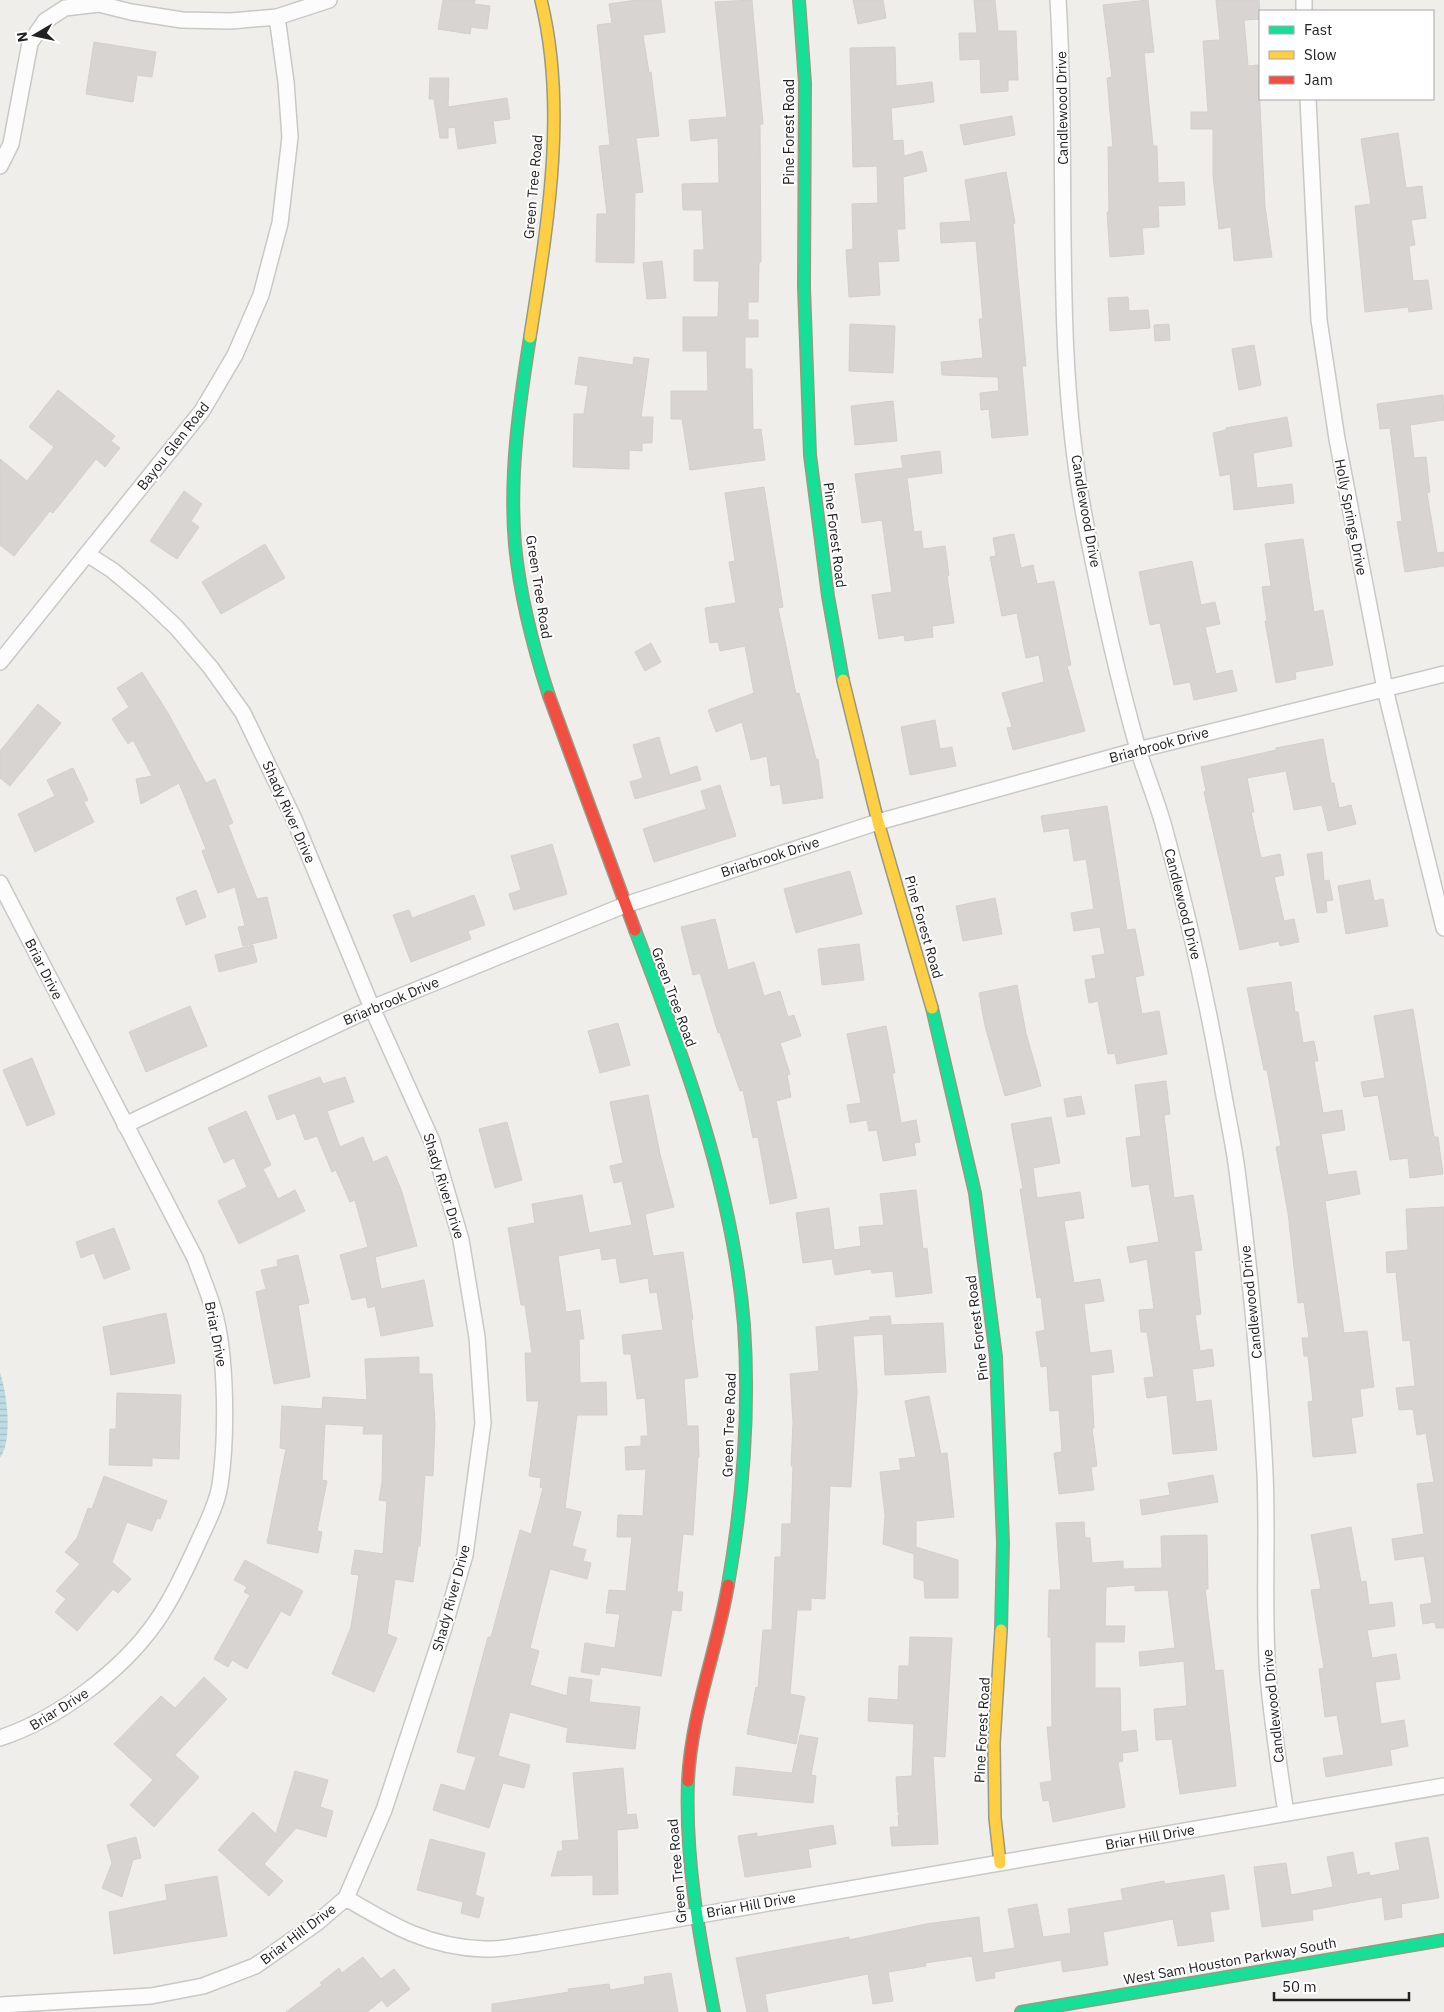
<svg xmlns="http://www.w3.org/2000/svg" width="1444" height="2012" font-family="'IBM Plex Sans',sans-serif">
<style>
.water{fill:url(#water-rules)}
.building{fill:#d7d4d2;stroke:#d3d0cc}
.lines{fill:none;stroke-linecap:round;stroke-linejoin:round}
.street-casing{stroke:#c9c8c7;stroke-width:18}
.fast-casing{stroke:#999a82;stroke-width:14}
.slow-casing{stroke:#999a82;stroke-width:14}
.jam-casing{stroke:#999a82;stroke-width:14}
.street{stroke:#fdfcfc;stroke-width:15}
.fast{stroke:#16e098;stroke-width:11}
.slow{stroke:#ffcf43;stroke-width:11}
.jam{stroke:#f24e42;stroke-width:11}
.labels{text-anchor:middle;dominant-baseline:central;stroke-width:4;stroke-linejoin:round;paint-order:stroke}
.street-label{font-size:14px;fill:#222;stroke:#fff}
</style>
<defs>
<pattern id="water-rules" width="6" height="5" patternUnits="userSpaceOnUse" patternTransform="scale(1.25)"><rect width="6" height="5" fill="#bfdbe3"/><path d="M0 2.5h6" fill="none" stroke="#a4bcc2"/></pattern>
</defs>
<rect width="100%" height="100%" fill="#f0eeeb"/>
<path class="water" d="M0,1373c7,20 13,67 0,85z"/>
<path class="building" d="M443,0h32l-1,4 16,2 -3,23 -16,-2 -1,7 -32,-5z
M637,0h24l4,32 -22,3 6,38 2,-1 8,64 -23,2 7,54 -8,1 -1,70 -38,-1 1,-48h10l-8,-68 11,-1 -13,-120 15,-2 -3,-19z
M752,0l11,124h-3l1,138h-2l-1,40h-10v18h10v17h-13v32h7l1,61 8,-1 4,31 -75,10 -8,-51h-11v-28h37l-1,-40h-24v-34h35l1,-36h-25v-31h10l-2,-40h-19l-1,-26 37,-1 -1,-45 -27,3 -2,-21 38,-3 -12,-115z
M853,0h30l3,18 -28,6z
M974,0h21l3,31h18l2,49h-10v11l-27,2 -1,-34 -20,1 -1,-27h18z
M1148,0l6,52 -10,1 9,93h4l1,37 26,-1 1,23 -27,1 1,21 -17,1 2,26 -34,3 -3,-45h2l-1,-65h5l-6,-69 5,-1 -9,-72z
M1216,0h43l1,19 -16,1 4,46 10,-1 7,141 7,51 -38,4 -3,-34 -12,2 -6,-53v-47h-22v-17h17l-5,-71 17,-1z
M94,42l62,10 -4,25 -15,-2 -4,27 -47,-8z
M895,47l1,39 36,-4 2,20 -43,6 2,33 10,-1 1,16 18,-5 5,20 -24,6 2,52h-8l2,32 -21,1 2,33 -31,2 -3,-47 7,-1 -1,-45 26,-1 -1,-37 -24,1 -3,-119z
M430,78h19l-1,29 59,-9 3,21 -17,2 3,22 -38,6 -3,-22 -7,1v10h-8l-6,-39h-5z
M1012,116l3,19 -51,10 -4,-20z
M1398,133l8,55 16,-2 4,32 -15,2 4,25 -6,1 4,35 15,-1 4,29 -23,3 -1,-5 -43,5 -10,-106 16,-2 -10,-65z
M1006,172l9,51 -2,1 13,142h-4l6,69 -36,3 -3,-29 -8,1 -1,-17 19,-2 -1,-14 -56,-2 -1,-13 42,-4 -4,-39h4l-7,-78 -35,2 -1,-20 31,-2 -6,-41z
M662,261l4,37 -19,1 -4,-36z
M1128,297l1,14 19,-1 2,18 -40,3 -2,-33z
M850,324l45,2 -2,47 -44,-2z
M1169,324l1,16 -15,1 -1,-16z
M1254,345l7,40 -22,5 -7,-41z
M579,357l54,8 1,-8 15,2 -8,58h12l-1,26h-10v8l-13,-1v19l-56,-2 1,-53h10l4,-28 -13,-2z
M58,390l57,46 -4,5 9,7 -15,19 -9,-8 -43,54 -3,-2 -36,45 -14,-11v-86l27,22 27,-34 -25,-20z
M1443,395l1,25 -34,5 4,33 12,-1 4,35 -3,1 10,60 7,-1v14l-39,6 -8,-50 5,-1 -12,-93 -10,1 -3,-25z
M893,401l4,40 -42,4 -4,-39z
M1287,417l5,29 -39,7 4,35 35,-4 2,19 -60,7 -4,-36 -10,2 -7,-43 13,-3v-2z
M940,451l2,22 -35,5 7,54 7,-1 2,18 22,-3 4,29 -2,1 7,47 -22,3 1,11 -28,4 -1,-6 -25,4 -7,-44 20,-3 -10,-72 -20,3 -7,-49 48,-6 -2,-12z
M764,487l19,120 -5,1 18,86 3,-1 17,66h2l5,39 -40,6 -3,-20 -9,2 -4,-30 -16,4 -9,-38 -26,10 -8,-22 46,-17 -9,-47 -25,5 -2,-9 -8,1 -5,-35 31,-5 -7,-41 6,-1 -10,-68z
M184,491l18,13 -11,17 8,6 -22,32 -27,-18z
M1014,534l7,34 12,-3 4,19 17,-3 17,84 -4,1 18,65 -72,19 -6,-22 5,-1 -10,-34 42,-11 -5,-27 -13,3 -9,-45 -15,3 -12,-59 6,-1 -3,-18z
M1303,539l11,73 9,-2 10,55 -38,7 1,7 -20,4 -11,-62h2l-5,-34 9,-1 -6,-42z
M265,544l20,34 -64,36 -19,-32z
M1192,561l9,44 14,-3 5,22 -15,3 11,47 16,-4 5,21 -43,9 -4,-18 -16,3 -14,-62 -10,2 -11,-53z
M651,643l10,19 -16,9 -10,-19z
M142,672l26,41 38,70 9,-4 18,44 -5,2 29,74 10,-2 10,41 -34,8 -5,-19 7,-1 -10,-39 -17,6 -16,-42 4,-2 -27,-66 -38,21 -5,-25 16,-3 -19,-36 -5,4 -16,-25 17,-12 -12,-19z
M38,704l23,19 -51,63 -10,-8v-27z
M935,720l5,29 12,-2 4,19 -46,9 -9,-48z
M659,737l11,38 27,-9 4,14 -66,19 -5,-17 13,-4 -10,-33z
M1323,739l8,44h3l5,25 12,-3 5,19 -28,7 -6,-26 -28,5 -8,-39 -39,7 7,34h-3l10,46 19,-4 4,21 -10,2 10,44 10,-2 5,23 -19,4 -1,-5 -39,9 -36,-158 2,-1 -5,-24 75,-17v-2z
M73,768l15,32 -4,2 10,20 -59,30 -17,-38 37,-18 -8,-16z
M720,785l16,51 -82,26 -11,-33 63,-20 -5,-18z
M1107,806l20,124 8,-1 9,46 -9,2 7,37 17,-3 8,43 -50,10 -2,-11 -7,1 -10,-53 -9,2 -4,-23 11,-2 -4,-22 13,-2 -5,-27 -26,4 -3,-18 23,-4 -8,-50 -12,2 -5,-33 -25,4 -3,-16z
M552,844l15,50 -53,16 -5,-16 12,-4 -10,-34z
M1322,852l2,29 5,-1 4,20 -7,1 1,11 -10,1 -10,-59z
M850,871l12,43 -66,19 -12,-44z
M1370,880l4,21 9,-2 5,27 -42,8 -8,-48z
M196,890l10,27 -20,8 -10,-27z
M474,895l11,30 -17,6 3,8 -60,23 -18,-47 16,-5 3,8z
M995,898l7,36 -39,7 -7,-35z
M715,919l13,51 26,-8 10,34 16,-5 8,26 6,-2 7,21 -21,7 10,31 -3,1 4,22 -15,4 21,97 -27,6 -12,-67 -5,1 -10,-48 -3,1 -20,-58h-2l-18,-60 -7,2 -12,-48z
M859,944l5,36 -42,5 -4,-36z
M253,945l4,17 -38,10 -4,-17z
M1291,982l4,30h3l5,31 11,-2 4,20h-4l9,52 19,-3 3,20 -24,4 7,41 28,-4 4,23 -35,7 19,132 23,-2 7,56 -14,2 3,27 -12,2 5,35 -43,4 -5,-55 5,-1 -5,-45h-4l-2,-18h7l-5,-36 -6,1 -10,-90 -12,-66 5,-1 -14,-76h-3l-17,-82z
M1017,985l9,48 15,53 -36,10 -20,-70 -6,-33z
M190,1006l17,40 -61,26 -17,-40z
M1413,1009l21,128h4l5,37 -33,4 -2,-20 -18,2 -12,-65 -14,2 -3,-15 24,-4 -11,-62z
M618,1023l12,42 -30,8 -12,-42z
M886,1026l9,47h-3l9,50 15,-3 4,22 -6,1 2,12 -33,6 -6,-31 -8,1 -2,-11 -17,3 -3,-18 14,-2 -14,-69z
M32,1058l23,56 -28,12 -24,-56z
M320,1077l3,7 22,-7 9,25 -27,9 13,36 23,-10 10,25 14,-6 15,36 15,54 -42,11 6,32 43,-9 9,46 -52,10 -6,-30 -7,2 -2,-11 -14,3 -12,-45 28,-8 -13,-47 -5,2 -14,-32 -4,2 -15,-36 -12,4 -10,-27 -18,7 -9,-24z
M1166,1081l4,33 -6,1 10,83 19,-3 9,55 -8,1 7,63 -6,1 5,36 12,-2 2,17 -22,3 4,33 15,-2 6,50 -44,4 -6,-59 -20,3 -3,-20 10,-1 -7,-45h-6l-2,-22 15,-1 -7,-50 -17,4 -3,-16 32,-5 -10,-58 -17,3 -6,-49 15,-2 -6,-51z
M648,1095l12,59 14,53 -29,7 8,42 30,-4 10,67 -2,1 7,57 -14,2 3,47h11l1,31h-1l-5,78 -10,-1 -6,58h6l-2,19 -9,-1 -11,66 -60,-9 -2,8 -18,-3 4,-29 30,5 5,-34 -14,-1 3,-23 17,1 6,-54h-15l1,-22 25,1 3,-47 -20,1 -1,-23 16,-1v-10h7l-3,-38 -8,1 -6,-45h-7l-2,-19 41,-5 -6,-38 -7,1 -2,-15 -28,5 -4,-25 -14,2 -2,-12 -42,8 8,56 14,-2 4,29h-5l1,44 26,-1 1,33h-30l-12,93 16,4 -9,34 14,4 -3,11 8,2 -4,16 -37,-10 -20,79 9,3 -9,34 37,11 2,-19 23,3 -3,22 51,5 -5,42 -69,-7 2,-14 -58,-16 -12,44 32,9 -6,23 -21,-5 -14,45 -56,-18 8,-26 24,7 11,-34 -19,-5 31,-115h3l29,-107 11,4 12,-46 -3,-1 1,-9 -12,-2 10,-75h-12l-2,-48h7l-7,-48h-4l-13,-77 27,-5 -3,-19 50,-9 7,38 43,-8 -10,-44 -8,2 -4,-17 13,-3 -13,-61z
M1081,1096l4,18 -18,3 -3,-18z
M246,1111l25,54 -8,4 15,30 17,-9 10,21 -66,33 -21,-43 29,-14 -13,-29 -10,5 -16,-35z
M1051,1117l9,46 -27,5 4,30 43,-6 4,26 -20,3 10,62 26,-4 4,22 -20,3 6,49 21,-3 3,22 -23,3 3,53h-2l5,38 -6,1 3,23 -35,4 -5,-41 8,-1 -3,-42 -9,1 -3,-45 -6,1 -5,-35 9,-2 -4,-33 -4,1 -17,-109h3l-12,-65z
M507,1122l15,58 -27,8 -16,-59z
M916,1190l7,59 4,-1 5,45 -36,4 -3,-26 -21,2 -1,-4 -36,6 -3,-16 -29,4 -7,-50 33,-5 5,42 27,-4 -2,-19 25,-2 -4,-31z
M1444,1207v421h-8l-1,-6 -12,2 -3,-19 12,-2 -8,-47 -29,4 -3,-21 32,-5 -7,-50 17,-2 -8,-49 -9,2 -4,-26 -14,1 -3,-22 19,-2 -5,-46 -7,1 -7,-69 -9,1 -1,-21 22,-2 -2,-41z
M114,1228l16,41 -26,10 -10,-26 -13,5 -5,-16z
M298,1255l11,48 -11,2 12,72 -36,7 -18,-92 10,-3 -5,-19 17,-4 -1,-6z
M166,1313l9,50 -64,12 -8,-48z
M890,1316l1,9 52,-2 3,49 -61,3 -2,-41 -30,2 4,56 -6,95 -21,-1 -5,113 -14,-1v12h-14l-7,84 15,3 -9,47 -49,-10 9,-47 2,1 5,-58h9l3,-73h6l1,-33h9l2,-58h-2l2,-43 -3,-49 29,-3 -3,-44 54,-7v-3z
M419,1357v17h13l3,51 -2,51 -8,-1 -5,71h-2l-5,36 -18,-3 -8,55 10,4 -23,54 -42,-18 19,-47 8,-52 -8,-1 4,-24 28,4 4,-53 -8,-1 3,-17 1,-49h-20l1,-8 -39,-2 -3,56 5,1 -10,50 5,1 -4,21 -51,-10 19,-94 -6,-1 2,-42 40,3 1,-12 44,3 -2,-41z
M117,1393l64,2 -2,64 -27,-1v8l-43,-1 1,-36h6z
M929,1396l12,58 6,-1 7,64 -38,4v26l42,13v38h-33l-1,-17 -10,-3v-24l-31,-10 2,-29 -5,-43 21,-2 -2,-11 17,-2 -11,-56z
M1213,1475l5,27 -76,13 -2,-15 30,-5 -2,-12z
M104,1476l63,25 -7,18 -3,-1 -5,13 -25,-9 -15,40 19,17 -13,14 -5,-4 -36,42 -22,-19 11,-13 -10,-8 24,-27 -15,-12 12,-14 11,-30 4,1z
M1084,1522l1,16h5l2,25 31,-2v8l39,-1 -1,-32 46,-1 1,54h-3l10,82 8,-1 13,116 -56,8 -8,-55 -16,1 -2,-31 33,-3 -3,-45 -44,5 -1,-14 36,-4 -7,-58 -33,1v-6l-29,2 -1,39h20l-1,16h-29v46h25l1,44 15,-2 2,21 -16,2 1,8 -5,1 7,45 -72,15 -4,-22 -6,1 -3,-18 12,-2 -5,-54h5l-1,-90h-3l1,-47h12l-5,-67z
M1351,1527l10,55 5,-1 3,24 23,-3 3,24 -28,4 5,28 24,-4 4,25 -25,3 6,42 23,-4 4,26 -18,4 2,15 -66,12 -3,-19 21,-3 -7,-40 -12,2 -6,-48 5,-1 -13,-78 10,-1 -10,-54z
M245,1560l58,31 -13,25 -9,-5 -34,58 -15,-9 -4,7 -14,-8 36,-64 -6,-3 3,-5 -13,-7z
M910,1637l42,1 -7,119 -12,-1 5,88 -46,2 -2,-19h9l-1,-12h2l-2,-3 -2,-35 16,-1 2,-52 -46,-3 1,-23 29,2 1,-34h10z
M204,1677l23,22 -52,56 24,22 -45,50 -24,-22 23,-25 -39,-36 47,-48 14,12z
M800,1735l18,3 -7,37 5,1 -3,27 -80,-8 3,-28 56,6z
M623,1768l4,47 9,-1 2,14 -21,2 1,64 -25,1v-20l-42,1 7,-25h5l-1,-10 17,-1 -6,-67z
M295,1771l33,9 -8,27 13,4 -7,26 -30,-9 -32,36 19,17 -14,15 -51,-46 35,-38 23,22z
M833,1825l3,19 -28,5 3,18 -66,10 -7,-41 19,-3v4z
M136,1837l5,21 -8,2 -11,37 -20,-9 10,-25 -5,-18z
M1428,1837l11,61 -38,6 1,13 -17,3 -3,-23 -70,13 1,10 -51,7 -8,-60 32,-4 5,32 42,-8 -6,-30 26,-5 4,23 12,-3 1,4 30,-6 -5,-27z
M430,1839l55,14 -10,42 9,3 -5,20 -18,-5 2,-11 -46,-12z
M1224,1875l5,34 -19,3 4,29 -36,5 -5,-27 -70,13 5,33 -45,7 -2,-12 -67,12 1,6 -19,3 -4,-25 -47,7 1,3 -38,6 5,29 -20,3 -5,-30 -103,20 3,18h-21l-11,-54 113,-21v3l77,-16 53,-7 4,36 32,-5 -7,-39 29,-5 6,33 28,-4 -3,-24 55,-9 -2,-11 43,-8 1,3z
M217,1876l10,60 -113,18 -5,-42 58,-12 -2,-15z
M363,1957l18,22 13,-10 16,20 -23,18 -5,-7 -15,12h-81l36,-27 -2,-2 19,-15 3,5z
M671,1973l7,39h-186v-8l77,-12 -1,-3 41,-5 1,6 35,-6 -1,-7z"/>
<g class="lines">
<g class="street-casing">
<path id="street" d="M1058,0c11,172 -6,345 26,515 15,78 32,157 54,234 8,26 19,52 26,78 23,83 42,168 57,252 5,30 12,61 16,91 13,101 23,202 28,303 3,68 -2,136 3,203 4,46 11,91 18,137
M1304,0v11
M1308,99l11,221 18,119 48,250 59,239
M0,166l11,-22 19,-101 15,-22 20,-13 34,-4 32,8 51,8 49,1 46,-4 52,-17
M0,662l202,-251 33,-56 26,-60 19,-72 10,-86 -4,-55 -9,-65
M0,883l195,375c6,17 13,33 18,50 14,45 14,130 7,177 -3,20 -15,42 -23,60 -12,26 -25,54 -41,77 -35,50 -99,97 -156,116
M125,1125l247,-117 253,-103 253,-83 260,-72 306,-76
M346,1898c47,28 82,49 138,51 18,1 37,-4 54,-6l906,-157
M0,2005l151,-9 52,-10 52,-20 63,-44 28,-24 38,-88 59,-179 22,-76 18,-132 -6,-86 -16,-97 -29,-99 -60,-133 -78,-189 -51,-106 -32,-45 -35,-41 -34,-32 -30,-25 -25,-16"/>
</g>
<g class="fast-casing">
<path id="fast" d="M799,0l6,83 -1,204 6,168 18,141 15,84
M530,337c-11,69 -21,139 -15,208 5,51 18,102 34,151
M635,930c49,127 98,259 109,395 6,87 -1,174 -16,260
M932,1008l43,185 21,164 7,186 -2,87
M688,1781c-3,78 11,154 26,231
M1021,2012l423,-72"/>
</g>
<g class="slow-casing">
<path id="slow" d="M530,337c17,-110 38,-227 11,-337
M843,680l35,142 54,186
M1000,1863l-5,-45 -1,-75 7,-113"/>
</g>
<g class="jam-casing">
<path id="jam" d="M549,696l86,234
M688,1781c3,-67 29,-131 40,-196"/>
</g>
<use href="#street" class="street"/>
<use href="#fast" class="fast"/>
<use href="#slow" class="slow"/>
<use href="#jam" class="jam"/>
</g>
<g class="labels">
<g class="street-label">
<text transform="translate(1062 108) rotate(-91)">Candlewood Drive</text>
<text transform="translate(789 132) rotate(-90)">Pine Forest Road</text>
<text transform="translate(533 187) rotate(-85)">Green Tree Road</text>
<text transform="translate(173 446) rotate(-52)">Bayou Glen Road</text>
<text transform="translate(1086 511) rotate(80)">Candlewood Drive</text>
<text transform="translate(1351 517) rotate(79)">Holly Springs Drive</text>
<text transform="translate(835 535) rotate(83)">Pine Forest Road</text>
<text transform="translate(539 587) rotate(81)">Green Tree Road</text>
<text transform="translate(1159 745) rotate(-15)">Briarbrook Drive</text>
<text transform="translate(289 812) rotate(66)">Shady River Drive</text>
<text transform="translate(770 857) rotate(-18)">Briarbrook Drive</text>
<text transform="translate(1183 904) rotate(76)">Candlewood Drive</text>
<text transform="translate(924 927) rotate(74)">Pine Forest Road</text>
<text transform="translate(44 969) rotate(63)">Briar Drive</text>
<text transform="translate(674 997) rotate(70)">Green Tree Road</text>
<text transform="translate(391 1001) rotate(-23)">Briarbrook Drive</text>
<text transform="translate(444 1186) rotate(73)">Shady River Drive</text>
<text transform="translate(1251 1302) rotate(-96)">Candlewood Drive</text>
<text transform="translate(977 1328) rotate(-97)">Pine Forest Road</text>
<text transform="translate(216 1334) rotate(79)">Briar Drive</text>
<text transform="translate(729 1425) rotate(-88)">Green Tree Road</text>
<text transform="translate(451 1598) rotate(-75)">Shady River Drive</text>
<text transform="translate(1273 1706) rotate(-96)">Candlewood Drive</text>
<text transform="translate(59 1709) rotate(-32)">Briar Drive</text>
<text transform="translate(982 1730) rotate(-87)">Pine Forest Road</text>
<text transform="translate(1150 1837) rotate(-10)">Briar Hill Drive</text>
<text transform="translate(677 1871) rotate(-95)">Green Tree Road</text>
<text transform="translate(751 1905) rotate(-10)">Briar Hill Drive</text>
<text transform="translate(298 1934) rotate(-37)">Briar Hill Drive</text>
<text transform="translate(1230 1961) rotate(-10)">West Sam Houston Parkway South</text>
</g>
</g>
<rect x="1259" y="10" width="175" height="90" fill="#ffffff" stroke="#a7a7a7"/>
<rect x="1269" y="26" width="25" height="8" fill="#16e098" stroke="#a7a7a7"/>
<text x="1304" y="35" font-size="15" fill="#222222">Fast</text>
<rect x="1269" y="51" width="25" height="8" fill="#ffcf43" stroke="#a7a7a7"/>
<text x="1304" y="60" font-size="15" fill="#222222">Slow</text>
<rect x="1269" y="76" width="25" height="8" fill="#f24e42" stroke="#a7a7a7"/>
<text x="1304" y="85" font-size="15" fill="#222222">Jam</text>
<g transform="translate(35 35) rotate(261)" stroke="#ffffff" stroke-width="4" paint-order="stroke">
<path d="M0-4L9 19L0 12L-9 19Z" fill="#222222"/>
<text y="-8" font-size="14" font-weight="bold" text-anchor="middle" fill="#222222">N</text>
</g>
<path d="M1274 1992v8h135v-8" fill="none" stroke="#222222" stroke-width="2.5"/>
<text x="1282" y="1992" font-size="15" fill="#222222" stroke="#ffffff" stroke-width="4" paint-order="stroke">50 m</text>
</svg>
